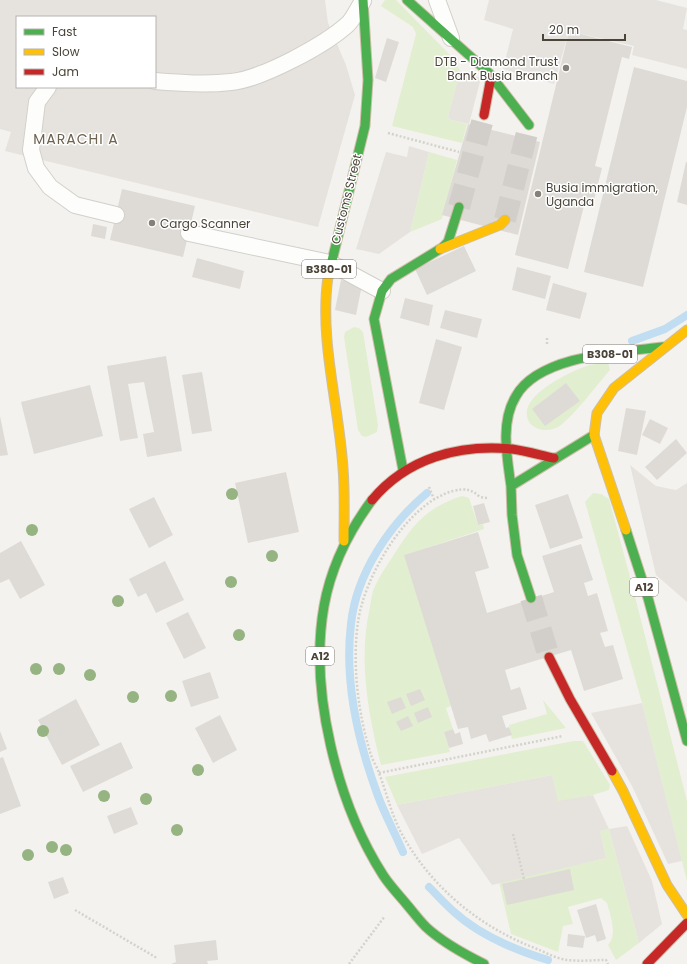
<svg xmlns="http://www.w3.org/2000/svg" width="687" height="964" font-family="Poppins,sans-serif">
<style>
.green{fill:#e1eecf}
.parking{fill:#e6e3df;fill-rule:evenodd}
.lines{fill:none;stroke-linecap:round;stroke-linejoin:round}
.stream{stroke:#c0ddf1;stroke-width:8}
.building{fill:#dedbd6}
.highway-tunnel{stroke:#d2cfca;stroke-width:22;stroke-dasharray:22 11;stroke-linecap:butt}
.lane-casing{stroke:#d2d0cb;stroke-width:18}
.fast-casing{stroke:#ccbfa9;stroke-width:11}
.slow-casing{stroke:#ccbfa9;stroke-width:11}
.jam-casing{stroke:#ccbfa9;stroke-width:11}
.path{stroke:#d3d2cc;stroke-width:2.5;stroke-dasharray:2 2;stroke-linecap:butt}
.lane{stroke:#fdfdfc;stroke-width:16}
.fast{stroke:#4caf50;stroke-width:9}
.slow{stroke:#ffc107;stroke-width:9}
.jam{stroke:#c62828;stroke-width:9}
.tree{fill:#96b382}
.poi-dot{fill:#868178;stroke:#fff;stroke-width:1.5}
.labels{text-anchor:middle;dominant-baseline:central;stroke-width:3;stroke-linejoin:round;paint-order:stroke}
.shield{fill:#fff;stroke:#817c74;stroke-width:1}
.shield-label{font-size:11px;font-weight:bold;fill:#4b4439}
.poi-label{font-size:12px;fill:#4b4439;stroke:#fff;text-anchor:start}
.street-label{font-size:12px;fill:#4b4439;stroke:#fff}
.quarter-label{font-size:14px;letter-spacing:1px;fill:#6e6250;stroke:#fff}
</style>
<rect width="100%" height="100%" fill="#f4f2ee"/>
<path class="green" d="M385,0h11l60,61 4,10 -12,46 3,3 16,4 -5,19 -70,-17 24,-92 -3,-7 -32,-21z
M429,152l28,8 -15,59 -32,13z
M354,327l5,1 4,4 15,93 -1,7 -11,5 -4,-1 -4,-6 -14,-93 1,-5z
M608,362l2,8c-14,16 -33,42 -49,55 -13,10 -37,5 -34,-15 4,-19 41,-37 57,-43 7,-3 16,-4 24,-5z
M593,493l8,1 8,5 21,78 57,224v80l-45,-178 -57,-201z
M462,496l7,2 9,27 5,-1 1,5 -79,26 46,151 -5,2 7,21 -9,3 6,20 -69,13c-13,-51 -23,-106 -11,-158 1,-7 2,-15 5,-21 5,-11 13,-22 20,-33 19,-30 33,-46 67,-57z
M543,700l23,28 -54,11 -3,-14 38,-11z
M574,741h9l27,44 -1,5 -16,5 -35,7 -6,-27 -155,30 -12,-28z
M609,829l30,114 -23,17 -8,-15c10,-10 2,-30 -1,-42l-6,-5 -33,9 5,17 -10,2 -5,26 -47,-18 -12,-52 107,-24 -6,-27z"/>
<path class="parking" d="M0,0h325l3,23 18,42 9,30 -37,132 -313,-76 6,-19 -11,-3zM17,17h138v70h-138z
M489,0h167l31,8 -4,21 4,1v39l-55,-14 2,-9 -65,-15 -15,53 -51,-15 10,-40 -29,-9z
M460,71l21,7 -12,46 -18,-4 -3,-3z
M409,146l20,6 -19,80 -31,22 -23,-5 30,-97 21,5z
M630,465l26,21 20,4 11,-7v119l-31,-27z
M642,703l40,158 -14,3 -36,-78 -41,-73z
M552,775l6,26 35,-6 16,34 18,-3 25,55 10,43 -23,19 -30,-114 -9,2 6,27 -114,27 -33,-47 -37,16 -25,-49z"/>
<g class="lines">
<path class="stream" d="M632,341l33,-12 22,-14
M403,852c-8,-19 -18,-37 -25,-56 -20,-54 -34,-114 -27,-172 5,-50 39,-100 76,-131
M429,887c8,8 15,16 24,24 26,24 62,39 95,49"/>
</g>
<path class="building" d="M569,31l63,16 -3,12 -7,-2 -27,109 7,2 -10,40 -8,-2 -16,63 -53,-14z
M387,38l12,4 -13,40 -11,-4z
M634,67l53,14v26l-44,180 -59,-15z
M468,124l72,18 -22,93 -76,-20z
M686,162h1v43l-10,-3z
M122,189l73,17 -12,51 -73,-17z
M93,224l14,3 -2,12 -14,-3z
M464,246l12,25 -49,24 -12,-26z
M197,258l47,13 -4,18 -48,-12z
M517,267l34,9 -6,23 -33,-9z
M341,280l21,5 -6,30 -21,-5z
M553,283l34,10 -7,26 -34,-9z
M405,298l28,7 -4,21 -29,-8z
M445,310l37,9 -5,19 -37,-10z
M436,339l26,8 -18,63 -25,-7z
M166,356l16,95 -35,6 -4,-23 11,-2 -10,-50 -16,2 10,54 -18,3 -13,-75z
M202,372l10,59 -20,3 -10,-59z
M566,383l14,18 -35,25 -13,-17z
M90,385l13,51 -69,18 -13,-52z
M626,408l20,3 -9,44 -19,-4z
M0,416l8,39 -8,1z
M650,419l18,9 -8,16 -18,-9z
M676,439l11,14 -30,27 -12,-13z
M286,472l13,60 -51,11 -13,-60z
M568,494l15,44 -33,11 -15,-44z
M154,497l19,38 -24,13 -20,-39z
M484,503l6,19 -12,3 -5,-19z
M478,532l11,36 -14,4 12,41 67,-21 -12,-36 39,-12 12,36 -9,3 4,13 9,-3 11,38 -8,2 5,14 8,-2 10,34 -39,12 -13,-41 -66,20 6,20 9,-3 7,22 -25,7 4,12 3,-1 3,8 -23,7 -3,-8 -15,5 -3,-12 -10,2 -54,-174z
M21,541l24,44 -25,14 -11,-20 -9,4v-30z
M165,561l19,39 -28,13 -10,-20 -8,4 -9,-18z
M188,612l18,36 -22,11 -18,-36z
M210,672l9,26 -28,9 -9,-26z
M420,689l5,11 -14,6 -5,-12z
M401,697l5,11 -14,6 -5,-12z
M76,699l24,46 -38,20 -24,-45z
M428,707l4,10 -14,6 -4,-10z
M220,715l17,35 -24,13 -18,-35z
M408,716l5,10 -12,5 -5,-9z
M453,729l2,5 5,-2 3,12 -14,4 -5,-16z
M0,731l7,18 -7,3z
M121,742l12,26 -50,24 -13,-26z
M3,757l18,49 -21,8v-56z
M131,807l7,17 -24,10 -7,-18z
M570,869l4,21 -67,15 -5,-21z
M63,877l6,16 -15,6 -6,-17z
M596,904l10,35 -9,3 -2,-7 -9,3 -9,-28z
M568,934l17,2 -2,12 -16,-2z
M216,940l2,20 -11,1 1,3h-37l5,-2 -2,-17z"/>
<g class="lines">
<path class="highway-tunnel" d="M459,207l25,-92
M505,220l24,-95
M531,598l18,59"/>
<g class="lane-casing">
<path id="lane" d="M437,0l14,38
M155,81c25,2 51,4 76,1 31,-3 94,-37 117,-58 6,-6 10,-16 15,-23
M48,87l-11,15 -6,48 5,18 14,19 25,18 41,10
M189,233l141,30 52,28"/>
</g>
<g class="fast-casing">
<path id="fast" d="M407,0l82,73 40,52
M443,247l5,-5 11,-35
M328,277l37,-151 3,-46 -5,-80
M403,470l-29,-151 8,-28 9,-12 49,-30
M511,486c-4,-29 -11,-64 5,-90 23,-41 106,-44 147,-49
M372,500c-23,31 -41,67 -48,106 -15,85 13,197 59,269 7,11 17,21 25,31 6,7 11,14 18,21 16,15 38,27 58,37
M626,530l22,68 39,143
M531,598l-14,-43 -5,-40 -1,-29 83,-51"/>
</g>
<g class="slow-casing">
<path id="slow" d="M440,249l60,-24 5,-5
M328,277c-9,62 11,129 15,191 2,24 1,49 1,73
M626,530l-32,-95 3,-22 17,-25 73,-58
M612,771l11,20 44,94 20,30"/>
</g>
<g class="jam-casing">
<path id="jam" d="M484,115l7,-38
M372,500c35,-42 87,-56 140,-51 14,2 28,6 42,9
M549,657l21,42 42,72
M647,964l40,-41"/>
</g>
<path class="path" d="M388,133l71,19
M547,344v-7
M429,487l5,12
M487,498l-7,-1c-9,-8 -14,-9 -27,-6 -46,12 -89,86 -95,131 -6,42 0,92 13,133 2,6 6,12 8,18 8,21 13,44 24,63 30,53 77,91 134,113 8,3 16,8 25,10 13,3 30,1 44,1l2,4
M379,773l184,-37
M513,834l11,45
M75,910l82,48
M349,964l36,-48"/>
<use href="#lane" class="lane"/>
<use href="#fast" class="fast"/>
<use href="#slow" class="slow"/>
<use href="#jam" class="jam"/>
</g>
<g class="tree">
<circle cx="232" cy="494" r="6"/>
<circle cx="32" cy="530" r="6"/>
<circle cx="272" cy="556" r="6"/>
<circle cx="231" cy="582" r="6"/>
<circle cx="118" cy="601" r="6"/>
<circle cx="239" cy="635" r="6"/>
<circle cx="36" cy="669" r="6"/>
<circle cx="59" cy="669" r="6"/>
<circle cx="90" cy="675" r="6"/>
<circle cx="171" cy="696" r="6"/>
<circle cx="133" cy="697" r="6"/>
<circle cx="43" cy="731" r="6"/>
<circle cx="198" cy="770" r="6"/>
<circle cx="104" cy="796" r="6"/>
<circle cx="146" cy="799" r="6"/>
<circle cx="177" cy="830" r="6"/>
<circle cx="52" cy="847" r="6"/>
<circle cx="66" cy="850" r="6"/>
<circle cx="28" cy="855" r="6"/>
</g>
<g class="poi-dot">
<circle cx="566" cy="68" r="4"/>
<circle cx="538" cy="194" r="4"/>
<circle cx="152" cy="223" r="4"/>
</g>
<g class="labels">
<g class="shield">
<rect x="302" y="260" width="54" height="18" rx="3"/>
<rect x="583" y="345" width="54" height="18" rx="3"/>
<rect x="630" y="578" width="28" height="18" rx="3"/>
<rect x="306" y="647" width="28" height="18" rx="3"/>
</g>
<g class="shield-label">
<text x="329" y="269">B380-01</text>
<text x="610" y="354">B308-01</text>
<text x="644" y="587">A12</text>
<text x="320" y="656">A12</text>
</g>
<g class="poi-label">
<text x="558" y="61" text-anchor="end">DTB - Diamond Trust<tspan x="558" dy="14">Bank Busia Branch</tspan></text>
<text x="546" y="187">Busia immigration,<tspan x="546" dy="14">Uganda</tspan></text>
<text x="160" y="223">Cargo Scanner</text>
</g>
<g class="street-label">
<text transform="translate(346 199) rotate(-76)">Customs Street</text>
</g>
<g class="quarter-label">
<text x="76" y="139">MARACHI A</text>
</g>
</g>
<rect x="16" y="16" width="140" height="72" fill="#ffffff" stroke="#b7b4b0"/>
<rect x="24" y="29" width="20" height="6" fill="#4caf50" stroke="#b7b4b0"/>
<text x="52" y="36" font-size="12" fill="#4b4439">Fast</text>
<rect x="24" y="49" width="20" height="6" fill="#ffc107" stroke="#b7b4b0"/>
<text x="52" y="56" font-size="12" fill="#4b4439">Slow</text>
<rect x="24" y="69" width="20" height="6" fill="#c62828" stroke="#b7b4b0"/>
<text x="52" y="76" font-size="12" fill="#4b4439">Jam</text>
<path d="M543 34v6h82v-6" fill="none" stroke="#4b4439" stroke-width="2"/>
<text x="549" y="34" font-size="12" fill="#4b4439" stroke="#ffffff" stroke-width="3" paint-order="stroke">20 m</text>
</svg>
